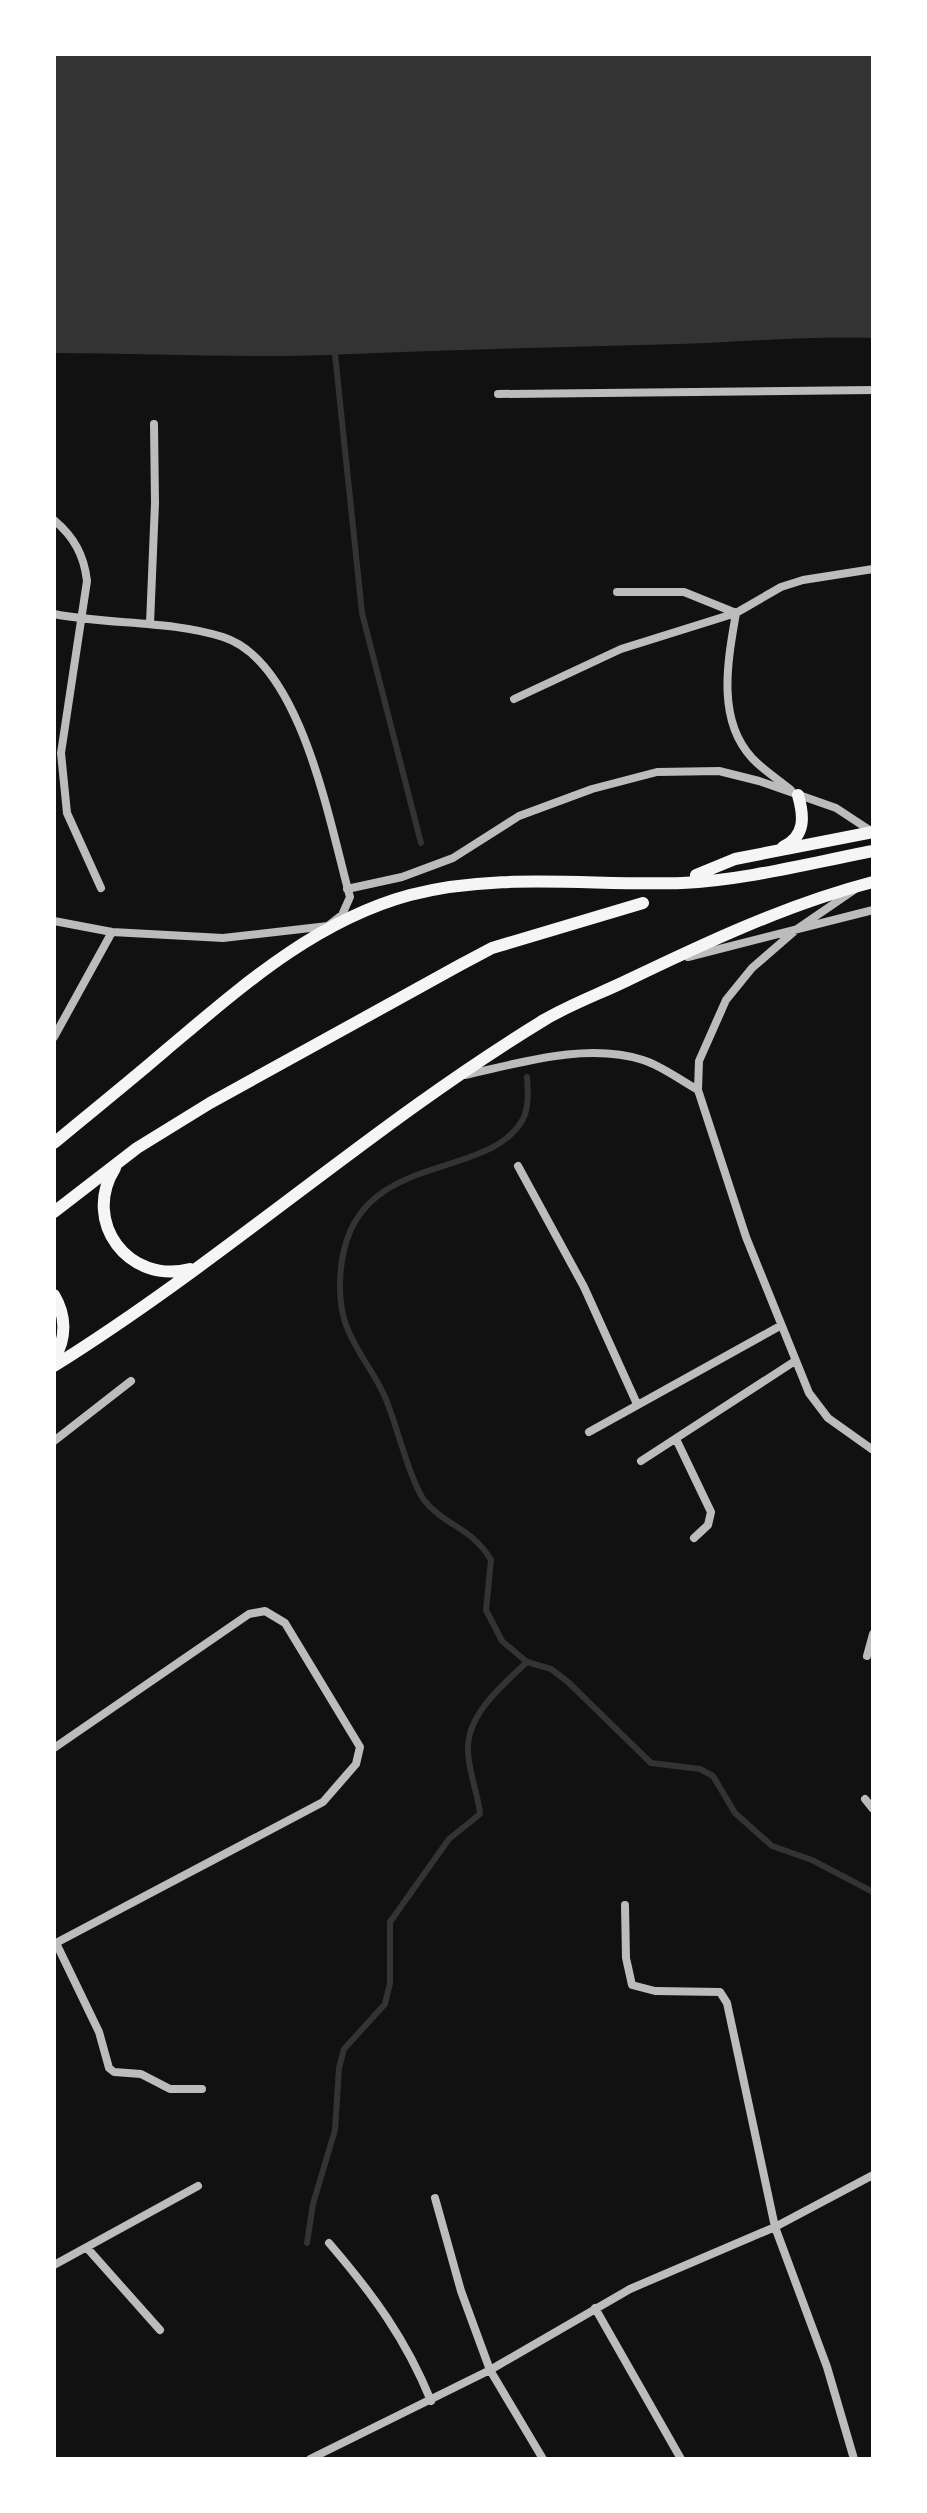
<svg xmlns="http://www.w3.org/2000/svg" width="927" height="2513" font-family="Inter,sans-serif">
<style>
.water{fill:#333}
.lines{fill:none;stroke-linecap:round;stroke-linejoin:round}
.stream{stroke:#333;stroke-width:6}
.minor{stroke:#bcbcbc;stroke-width:8}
.primary{stroke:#f5f5f5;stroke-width:12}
</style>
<rect width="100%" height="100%" fill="#111"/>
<path class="water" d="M54,54h819v284c-65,-2 -129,4 -194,6 -109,3 -218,5 -328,10 -99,5 -198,-1 -297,-1z"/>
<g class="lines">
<path class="stream" d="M335,354l27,259 59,230
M527,1077c1,14 2,30 -4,42 -33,61 -156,32 -179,131 -5,21 -6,51 1,72 9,28 29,49 40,75 11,25 25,84 39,103 20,26 48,27 67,60l-5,50 16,31 25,21 24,7 17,13 83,81 49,6 13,7 22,37 37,33 40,14 61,32
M307,2243l6,-39 22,-74 4,-62 5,-19 41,-45 5,-21v-61l59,-83 31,-25c-2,-22 -13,-45 -12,-67 1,-35 36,-63 59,-85"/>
<path class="minor" d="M498,394l375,-4
M54,520c20,17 30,35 33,61l-26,172 6,60 34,75
M617,592h67l52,21
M54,614c55,11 115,6 169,23 79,25 107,189 127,260l-8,18 -14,11 -105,12 -111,-6 -58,-11
M150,624l5,-121 -1,-79
M514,699l107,-50 115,-36
M791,790c-12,-10 -28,-20 -39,-32 -36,-39 -24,-98 -16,-145l45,-26 22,-7 70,-11
M347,889l55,-12 51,-19 66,-42 73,-27 65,-17 62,-1 40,10 77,27 35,23
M854,890l-57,39 -45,39 -26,32 -27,61 -1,29 48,147 63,156 19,25 45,32
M688,957l185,-47
M54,1037l58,-105
M465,1075c55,-12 122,-33 178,-15 19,6 37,20 55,30
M518,1166l66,121 53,117
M589,1432l191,-106
M676,1439l35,73 -3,13 -14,13
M54,1441l77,-60
M641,1461l154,-100
M867,1656l6,-22
M54,1748l195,-134 16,-3 20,12 75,124 -4,17 -33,38 -269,142
M865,1799l8,10
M625,1905l1,53 6,27 23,6 65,1 7,11 48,224 52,140 27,92
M56,1943l43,89 10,36 5,4 27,2 29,15h32
M435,2198l26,93 29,79 53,89
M329,2243c43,50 77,96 102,158
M88,2249l72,81
M54,2265l144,-79
M595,2308l86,151
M310,2459l180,-89 140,-81 145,-62 98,-52"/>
<path class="primary" d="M783,847c23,-11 21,-31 15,-52
M696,875l39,-16 138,-27
M54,1143c37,-31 75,-61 112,-93 74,-62 148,-129 244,-155 88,-23 181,-9 272,-12 64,-3 128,-20 191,-32
M115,1168c-34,54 14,117 75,101
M54,1212l83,-64 73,-45 250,-138 32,-17 151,-45
M54,1295c12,20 13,43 0,64
M54,1366c170,-106 319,-242 490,-346 25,-15 55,-26 82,-39 79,-38 162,-77 247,-99"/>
</g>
<rect width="927" height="2513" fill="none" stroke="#ffffff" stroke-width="112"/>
</svg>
